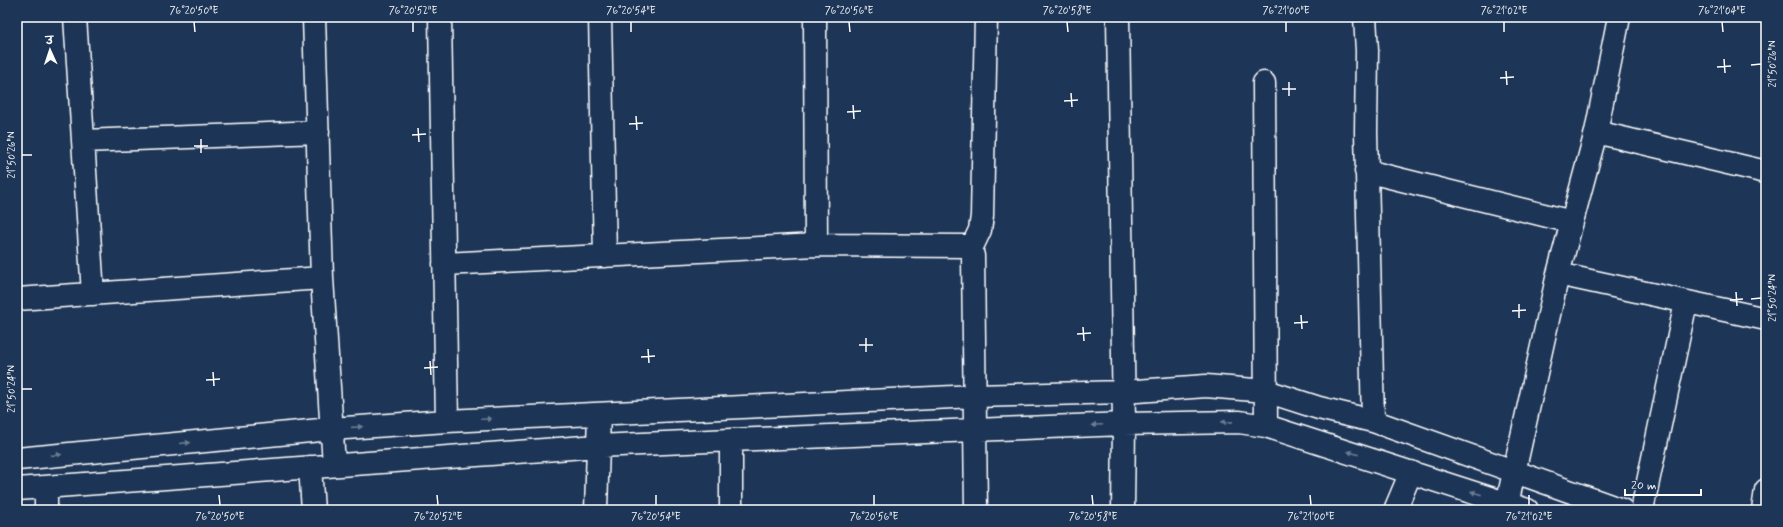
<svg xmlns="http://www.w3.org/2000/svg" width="1783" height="527" font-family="Mynerve,'Playpen Sans Deva',sans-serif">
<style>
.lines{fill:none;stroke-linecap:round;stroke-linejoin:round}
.street-casing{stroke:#fff;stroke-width:25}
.street{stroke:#1d3557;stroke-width:22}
.oneway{fill:#6c7c92}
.ticks{fill:none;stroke:#fff;stroke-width:1.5}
.neatline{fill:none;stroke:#fff;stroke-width:1.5}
.ticks-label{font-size:10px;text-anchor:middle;fill:#fff}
</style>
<rect width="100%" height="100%" fill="#1d3557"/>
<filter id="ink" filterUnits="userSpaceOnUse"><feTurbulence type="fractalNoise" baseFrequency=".025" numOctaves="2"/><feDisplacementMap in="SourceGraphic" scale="8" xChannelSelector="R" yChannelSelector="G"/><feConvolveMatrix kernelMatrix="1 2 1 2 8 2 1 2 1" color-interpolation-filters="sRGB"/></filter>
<g filter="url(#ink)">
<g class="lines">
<g class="street-casing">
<path id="street" d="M75,17l18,277
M440,17l7,404
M600,17l5,239
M815,17l1,228
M1118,17l6,407 -1,86
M1365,17l2,34 -1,81 7,289
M1264,83l2,343
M1596,132l170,40
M83,141l235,-9
M1366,171l206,51
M971,249l9,-19 2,-14 4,-199
M444,264l372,-19 151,1 4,3 2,7 3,254
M1558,274l208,45
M322,278l12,187
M17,299l305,-21 -8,-261
M731,440v70
M17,459l314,-30 116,-8 528,-25 148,-4 83,-6 60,5 53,17 54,13 249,89
M310,467l3,43
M46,487v23
M17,489l581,-43 133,-6 393,-16 115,-2 27,4 261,84
M1507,504l51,-230 38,-142 23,-115
M596,510l3,-96
M1395,510l16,-38
M1642,510l44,-208
M1763,510l3,-20"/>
</g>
<use href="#street" class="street"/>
</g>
<defs><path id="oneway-solid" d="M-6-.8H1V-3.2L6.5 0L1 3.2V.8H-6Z"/></defs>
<g class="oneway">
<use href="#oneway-solid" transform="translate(486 419) rotate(-3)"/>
<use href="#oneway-solid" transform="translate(1227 422) rotate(179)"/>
<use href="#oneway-solid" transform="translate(1097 425) rotate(178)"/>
<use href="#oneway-solid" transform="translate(357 427) rotate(-4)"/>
<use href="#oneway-solid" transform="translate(185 443) rotate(-5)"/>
<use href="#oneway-solid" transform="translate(1353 453) rotate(-162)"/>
<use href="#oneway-solid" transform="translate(56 455) rotate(-5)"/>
<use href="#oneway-solid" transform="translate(1476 493) rotate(-162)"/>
</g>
</g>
<path class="ticks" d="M194,22l1,10M413,22v10M631,22v10M849,22l1,10M1067,22l1,10M1286,22v10M1504,22v10M1722,22l1,10M1724,59l1,14M1751,65l10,-1M1717,67l14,-1M1506,71l1,14M1500,78l14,-1M1289,82v14M1282,89h14M1071,93l1,14M1064,101l14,-1M853,105l1,14M847,112l14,-1M636,116l1,14M629,124l14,-1M418,128l1,14M412,135l14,-1M201,139v14M194,146h14M22,155h10M1736,292l1,14M1751,299l10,-1M1730,300l13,-1M1519,304v14M1512,311l14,-1M1301,315l1,14M1294,323l14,-1M1083,327l1,14M1077,334l14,-1M866,338v14M859,345h14M648,349l1,14M641,357l14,-1M430,361l1,14M424,368l14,-1M213,372l1,14M206,380l14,-1M22,389h10M219,495l1,10M437,495l1,10M656,495v10M874,495v10M1092,495l1,10M1310,495l1,10M1529,495v10"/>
<rect width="1783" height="527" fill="none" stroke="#1d3557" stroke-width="44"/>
<g transform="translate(50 50) rotate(357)" stroke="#1d3557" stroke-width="3" paint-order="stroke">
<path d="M0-3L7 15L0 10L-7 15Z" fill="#ffffff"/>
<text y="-6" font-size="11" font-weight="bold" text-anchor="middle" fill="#ffffff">उ</text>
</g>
<path d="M1625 489v6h76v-6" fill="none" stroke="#ffffff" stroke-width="2"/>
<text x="1631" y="489" font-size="12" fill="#ffffff" stroke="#1d3557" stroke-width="3" paint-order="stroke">20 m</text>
<rect x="22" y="22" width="1739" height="483" class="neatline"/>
<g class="ticks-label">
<text x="194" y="14">76°20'50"E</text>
<text x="413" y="14">76°20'52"E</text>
<text x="631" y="14">76°20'54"E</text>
<text x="849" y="14">76°20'56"E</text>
<text x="1067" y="14">76°20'58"E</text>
<text x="1286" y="14">76°21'00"E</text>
<text x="1504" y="14">76°21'02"E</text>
<text x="1722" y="14">76°21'04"E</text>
<text transform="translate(1772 64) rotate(-90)" y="4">21°50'26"N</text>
<text transform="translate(11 155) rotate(-90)" y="4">21°50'26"N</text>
<text transform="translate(1772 298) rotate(-90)" y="4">21°50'24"N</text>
<text transform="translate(11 389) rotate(-90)" y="4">21°50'24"N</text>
<text x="220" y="520">76°20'50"E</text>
<text x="438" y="520">76°20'52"E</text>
<text x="656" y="520">76°20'54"E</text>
<text x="874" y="520">76°20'56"E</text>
<text x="1093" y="520">76°20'58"E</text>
<text x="1311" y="520">76°21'00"E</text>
<text x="1529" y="520">76°21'02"E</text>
</g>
</svg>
